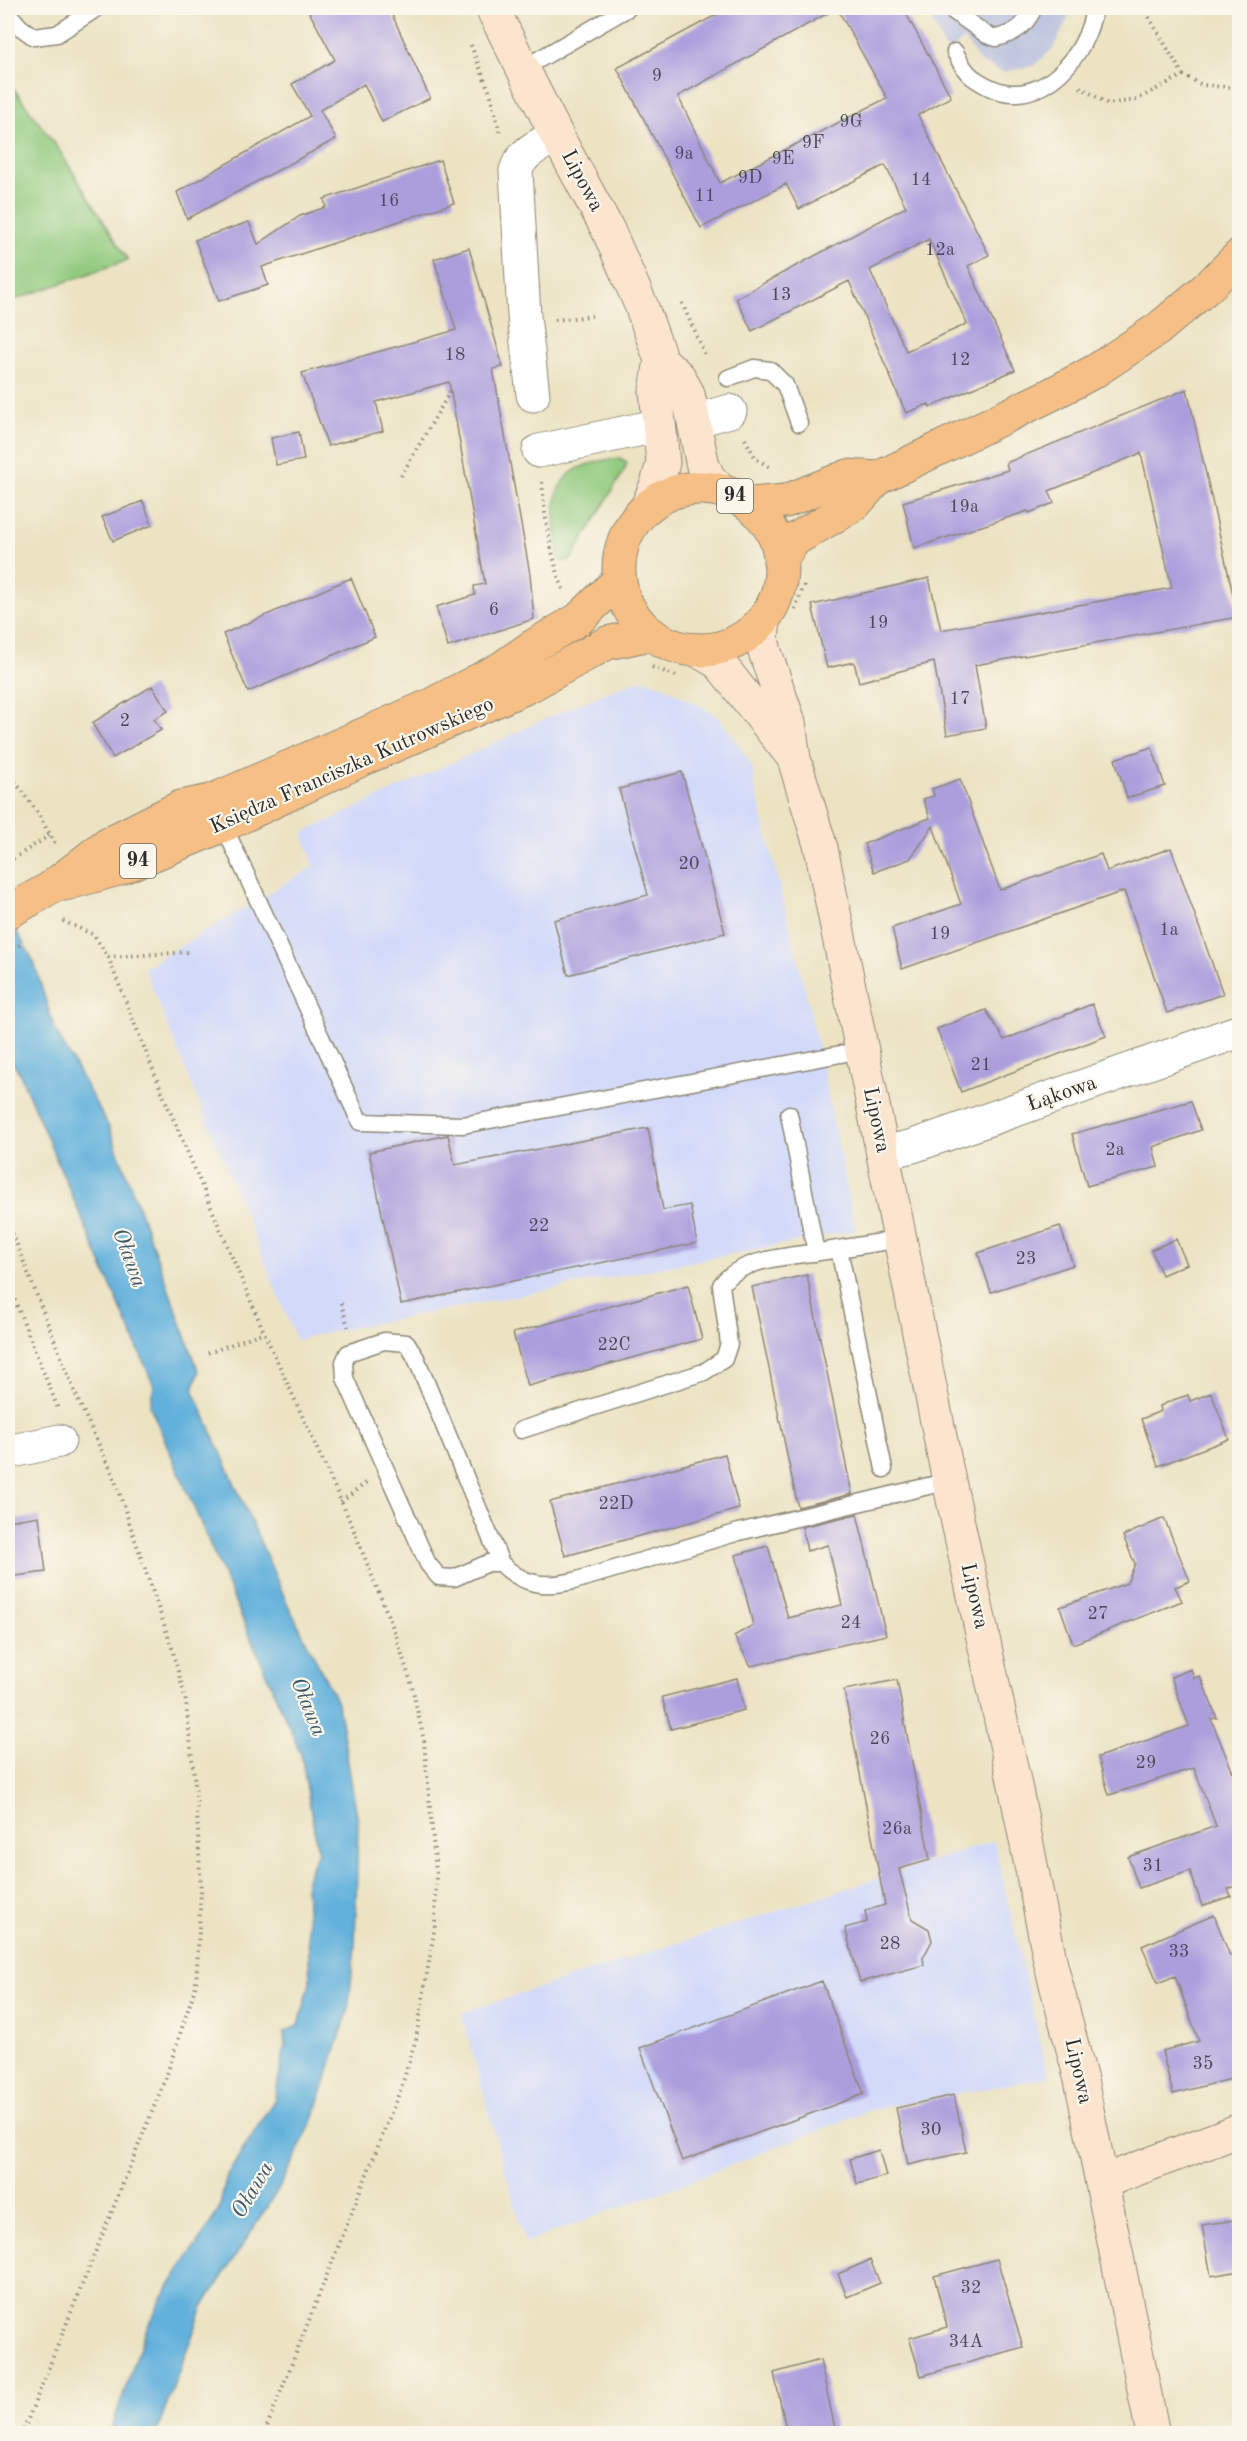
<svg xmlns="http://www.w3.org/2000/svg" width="1247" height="2441" font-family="'Old Standard TT',serif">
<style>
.built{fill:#d2d9f9}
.industrial{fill:#bcc3de}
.green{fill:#92cb7f;stroke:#5e7b55;stroke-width:1.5}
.water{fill:#62b1dc;stroke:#466e84;stroke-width:1.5}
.building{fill:#ab9edd;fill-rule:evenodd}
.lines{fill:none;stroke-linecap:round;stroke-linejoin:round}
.lane-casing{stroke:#8c8777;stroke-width:19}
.street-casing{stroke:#8c8777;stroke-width:35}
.secondary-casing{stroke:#8c8777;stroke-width:35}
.primary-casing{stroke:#8c8777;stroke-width:35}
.path{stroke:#8c8777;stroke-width:4;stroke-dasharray:1.5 4.5;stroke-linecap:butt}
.lane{stroke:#fff;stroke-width:16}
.street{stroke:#fff;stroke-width:33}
.secondary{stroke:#fbe5cf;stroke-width:33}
.primary{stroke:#f5bf86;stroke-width:33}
.labels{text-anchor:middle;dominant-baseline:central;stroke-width:4.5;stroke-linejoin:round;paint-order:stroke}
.number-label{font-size:18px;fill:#4b4858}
.shield{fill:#fbf7ec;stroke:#696865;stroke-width:1.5}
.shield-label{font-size:20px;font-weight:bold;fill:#2b2b2b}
.street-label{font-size:21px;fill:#2b2b2b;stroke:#fbf7ec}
.water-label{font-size:22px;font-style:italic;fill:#3e5a69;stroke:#fbf7ec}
</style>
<rect width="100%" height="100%" fill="#fbf7ec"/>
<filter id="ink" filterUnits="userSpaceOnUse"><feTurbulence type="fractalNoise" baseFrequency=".0167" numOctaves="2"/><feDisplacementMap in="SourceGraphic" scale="12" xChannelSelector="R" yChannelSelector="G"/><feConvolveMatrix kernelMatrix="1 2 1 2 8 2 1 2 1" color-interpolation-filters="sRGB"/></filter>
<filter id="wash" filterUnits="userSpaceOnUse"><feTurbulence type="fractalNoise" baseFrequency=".008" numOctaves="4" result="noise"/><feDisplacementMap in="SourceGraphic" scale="24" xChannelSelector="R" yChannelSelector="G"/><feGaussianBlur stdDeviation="1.35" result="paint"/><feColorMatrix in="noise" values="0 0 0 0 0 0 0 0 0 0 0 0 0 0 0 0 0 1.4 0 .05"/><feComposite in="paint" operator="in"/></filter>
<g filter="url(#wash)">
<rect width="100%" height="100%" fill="#ece3c3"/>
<path class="built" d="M645,680l16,5 50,27 8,6 16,21 18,29 1,15 56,227 46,220 -547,106 -12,5 -153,-373 170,-102 -11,-33 257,-121 75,-31z
M994,1841l54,236 -175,32 -195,77 -153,56 -64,-229z"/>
<path class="industrial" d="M925,8h148l-20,41 -20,17 -30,6 -23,-10 -16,-23 -16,15z"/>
<path class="green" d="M8,81l51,69 69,110 -120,42z
M619,458l8,4 -2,7 -54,91 -9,1 -3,-2c-7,-61 -13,-93 60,-101z"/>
<path class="water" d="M8,916l26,46 20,66 55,99 90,245 -6,17 95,216 50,99 20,118 -3,124 -7,65 -35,109 -32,65 -78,122 -47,126h-46l36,-103 16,-32 57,-88 8,-35 48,-76 10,-53 -1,-13 15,-8 11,-42 -4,-104 12,-27 -17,-98 -151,-348 4,-20 -136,-316 -10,-13z"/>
<g id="blocks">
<path class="building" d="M307,8h82l41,90 -48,24 -18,-38 -44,26 16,29 -149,80 -10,-27 133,-76 -18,-32 43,-24z
M729,8h174l48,89 -33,18 71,140 -21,11 47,104 -85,37 -1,-3 -23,9 -57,-132 -97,50 -16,-33 170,-91 -21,-42 -86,44 -13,-25 -85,44 -84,-160zM837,8l50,90 -167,85 -42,-87zM929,239l38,85 -61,27 -36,-81z
M440,160l14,43 -192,64 6,18 -49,16 -24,-61 54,-18 9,22 42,-28 26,-9 -2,-8z
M469,248l34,119 -10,2 37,205 4,45 -86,28 -12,-40 39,-12 -1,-9 11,-2 -36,-202 -73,20 7,29 -55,15 -26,-73 154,-43 -22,-71z
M1187,389l51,228 -263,48 11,63 -39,7 -13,-73 -75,20 -5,-20 -27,6 -15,-63 117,-27 12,52 231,-42 -31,-135 -92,38 5,12 -25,10 -1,-2 -114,37 -11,-46 105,-32 -2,-7z
M299,432l5,28 -28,5 -5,-27z
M143,501l9,24 -39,16 -11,-24z
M351,578l24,59 -127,55 -25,-58z
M152,686l16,25 -14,8 7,11 -48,28 -21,-35z
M1152,747l13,39 -38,12 -12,-39z
M682,772l43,161 -157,42 -14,-55 94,-25 -29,-106z
M960,779l40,111 101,-36 6,17 64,-23 52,146 -56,19 -43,-122 -222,78 -10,-41 69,-24 -28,-78 -23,33 -36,13 -10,-28 66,-26 -7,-19 11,-3 -2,-7z
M1092,1004l14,32 -145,56 -24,-63 49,-19 18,30z
M1191,1101l10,29 -48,17 5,20 -71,19 -15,-52z
M648,1128l15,82 27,-5 7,38 -296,61 -32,-152 79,-17 7,30z
M1060,1226l13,39 -82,27 -13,-39z
M1176,1239l11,25 -25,11 -11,-25z
M807,1275l45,219 -54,13 -46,-220z
M688,1285l14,54 -174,47 -15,-53z
M1211,1393l18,46 -71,27 -17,-47 20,-8 -1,-5 13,-6 15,-5 2,6z
M725,1454l14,55 -174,47 -15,-54z
M857,1514l29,121 -135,31 -17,-30 19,-11 -17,-70 32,-9 20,72 54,-13 -14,-60 -21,6 -5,-24z
M39,1516l7,56 -38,5v-56z
M1164,1518l26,63 -15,6 7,14 -109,43 -13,-37 67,-24 8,-19 -12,-28z
M1191,1669l3,9 6,-2 17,42 -6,1 23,56 5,-3v113l-11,4 3,7 -29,10 -12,-35 -51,17 -11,-31 88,-31 -22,-58 -85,27 -11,-38 91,-31 -18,-49z
M737,1678l7,32 -73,19 -9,-32z
M897,1680l33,180 -31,9 13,50 17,10 3,12 -9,17 1,7 -64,17 -15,-54 22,-6 -2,-11 20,-6 -41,-215z
M1214,1915l16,41 9,-4v125l-66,17 -11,-43 37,-10 -24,-65 -17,7 -16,-37z
M822,1981l42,113 -182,67 -42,-113z
M954,2095l12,57 -58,13 -12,-57z
M879,2150l7,26 -29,8 -7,-25z
M1234,2220l5,29v22l-28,5 -9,-51z
M997,2259l26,88 -102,29 -12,-38 38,-11 -13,-51z
M870,2260l10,23 -33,14 -9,-23z
M820,2360l16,73h-49l-13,-60z"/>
</g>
</g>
<g filter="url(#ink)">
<use href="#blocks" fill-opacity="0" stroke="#8c8777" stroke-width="1.5"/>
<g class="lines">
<g class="lane-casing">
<path id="lane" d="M951,8l2,3 34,24 9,3c19,-4 30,-13 38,-30
M8,13l12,14 14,10 23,-3 40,-26
M955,52c10,20 14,25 34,35 52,25 99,-32 105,-79
M524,68l104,-60
M728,378l26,-10 16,2 15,15 14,38
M222,822l138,300 103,3 399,-75
M789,1114l27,139
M839,1249l45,220
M521,1430l183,-58 20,-13 5,-15 -8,-59c20,-28 74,-29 105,-34 25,-4 49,-8 74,-12
M501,1563h-13l-34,15 -15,-1 -11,-13 -83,-186 -1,-16 4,-9 36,-12 23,2 9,15 85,205c21,22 43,25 73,18l165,-49 210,-51"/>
</g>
<g class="street-casing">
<path id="street" d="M533,395l-9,-79 -8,-145c5,-19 25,-27 41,-35
M701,419l29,-8
M539,451l112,-24
M883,1153l30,-7 327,-115
M8,1452l51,-11"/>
</g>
<g class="secondary-casing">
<path id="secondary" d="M492,8l65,128 51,94 33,75 20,55 -5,31 7,72 -6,21 -10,23
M661,360l18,17 9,17 15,72 6,12 11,12
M764,619l-2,20 3,13 24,70 5,37 27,89 128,633 67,309 35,175 30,115 72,354
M697,650l22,13 74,94
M1102,2182l138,-52"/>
</g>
<g class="primary-casing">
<path id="primary" d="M619 569a81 81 0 1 1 162 0a81 81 0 1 1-162 0Z
M749,504l37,-3 62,-25 30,2
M780,561l14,-21 61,-36 23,-26 172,-83 45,-24 63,-42 52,-44 30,-30
M65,884l53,-15 106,-44 137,-65 168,-74 78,-43 43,-9
M8,912l41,-23 58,-45 74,-37 30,-6 218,-95 71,-37 33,-23 46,-27 40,-39"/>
</g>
<path class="path" d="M471,45l20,51 9,38
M1183,75l19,10 38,3
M1080,87l28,17 28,-4 47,-25 -36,-61 -7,-6
M682,303l24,54
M555,320l37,-4
M745,439l11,20 16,9
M401,476l49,-84
M542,482c3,39 8,70 21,107
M795,609l9,-24
M652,667l24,9
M8,772l27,37 20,34
M8,862l42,-27
M63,921l31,14 14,22 56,140 100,235 86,189 45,112 17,53 12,55 12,131 -1,54 -19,113 -15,49 -137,346
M8,952l15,-9
M108,957l81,-5
M8,1222l70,178 35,75 59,173 14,54 10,92 5,97 -5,94 -30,92 -144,357
M8,1283l51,128
M341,1303l7,24
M208,1353l56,-21
M341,1502l25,-19"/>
<use href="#lane" class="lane"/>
<use href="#street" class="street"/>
<use href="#secondary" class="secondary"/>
<use href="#primary" class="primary"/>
</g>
</g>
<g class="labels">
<g class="number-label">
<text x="657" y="76">9</text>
<text x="851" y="122">9G</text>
<text x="813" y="143">9F</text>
<text x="684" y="154">9a</text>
<text x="783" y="159">9E</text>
<text x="750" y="178">9D</text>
<text x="921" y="180">14</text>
<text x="705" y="196">11</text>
<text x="389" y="201">16</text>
<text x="940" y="250">12a</text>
<text x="781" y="295">13</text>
<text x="455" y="355">18</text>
<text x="960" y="360">12</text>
<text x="964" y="507">19a</text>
<text x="494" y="610">6</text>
<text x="878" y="623">19</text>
<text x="960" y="699">17</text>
<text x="125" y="721">2</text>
<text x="689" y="864">20</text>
<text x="1169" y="930">1a</text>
<text x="940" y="934">19</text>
<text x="981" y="1065">21</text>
<text x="1115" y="1150">2a</text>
<text x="539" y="1226">22</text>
<text x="1026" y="1259">23</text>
<text x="614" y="1345">22C</text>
<text x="616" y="1504">22D</text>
<text x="1098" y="1614">27</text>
<text x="851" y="1623">24</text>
<text x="880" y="1739">26</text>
<text x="1146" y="1763">29</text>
<text x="897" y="1829">26a</text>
<text x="1153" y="1866">31</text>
<text x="890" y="1944">28</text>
<text x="1179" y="1952">33</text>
<text x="1203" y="2064">35</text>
<text x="931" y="2130">30</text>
<text x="971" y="2288">32</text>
<text x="966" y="2342">34A</text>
</g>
<g class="shield">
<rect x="717" y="479" width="36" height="34" rx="4.5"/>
<rect x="120" y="844" width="36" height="34" rx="4.5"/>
</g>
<g class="shield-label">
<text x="735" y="496">94</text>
<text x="138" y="861">94</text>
</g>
<g class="street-label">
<text transform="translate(582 181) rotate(62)">Lipowa</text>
<text transform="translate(352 766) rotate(-24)">Księdza Franciszka Kutrowskiego</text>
<text transform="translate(1062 1094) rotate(-19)">Łąkowa</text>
<text transform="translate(876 1120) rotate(78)">Lipowa</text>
<text transform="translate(974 1596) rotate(77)">Lipowa</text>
<text transform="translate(1078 2071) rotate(77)">Lipowa</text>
</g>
<g class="water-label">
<text transform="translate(129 1258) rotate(70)">Oława</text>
<text transform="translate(308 1707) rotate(68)">Oława</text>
<text transform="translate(253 2190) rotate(-59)">Oława</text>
</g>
</g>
<rect width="1247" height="2441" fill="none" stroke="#fbf7ec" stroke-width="30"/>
</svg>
